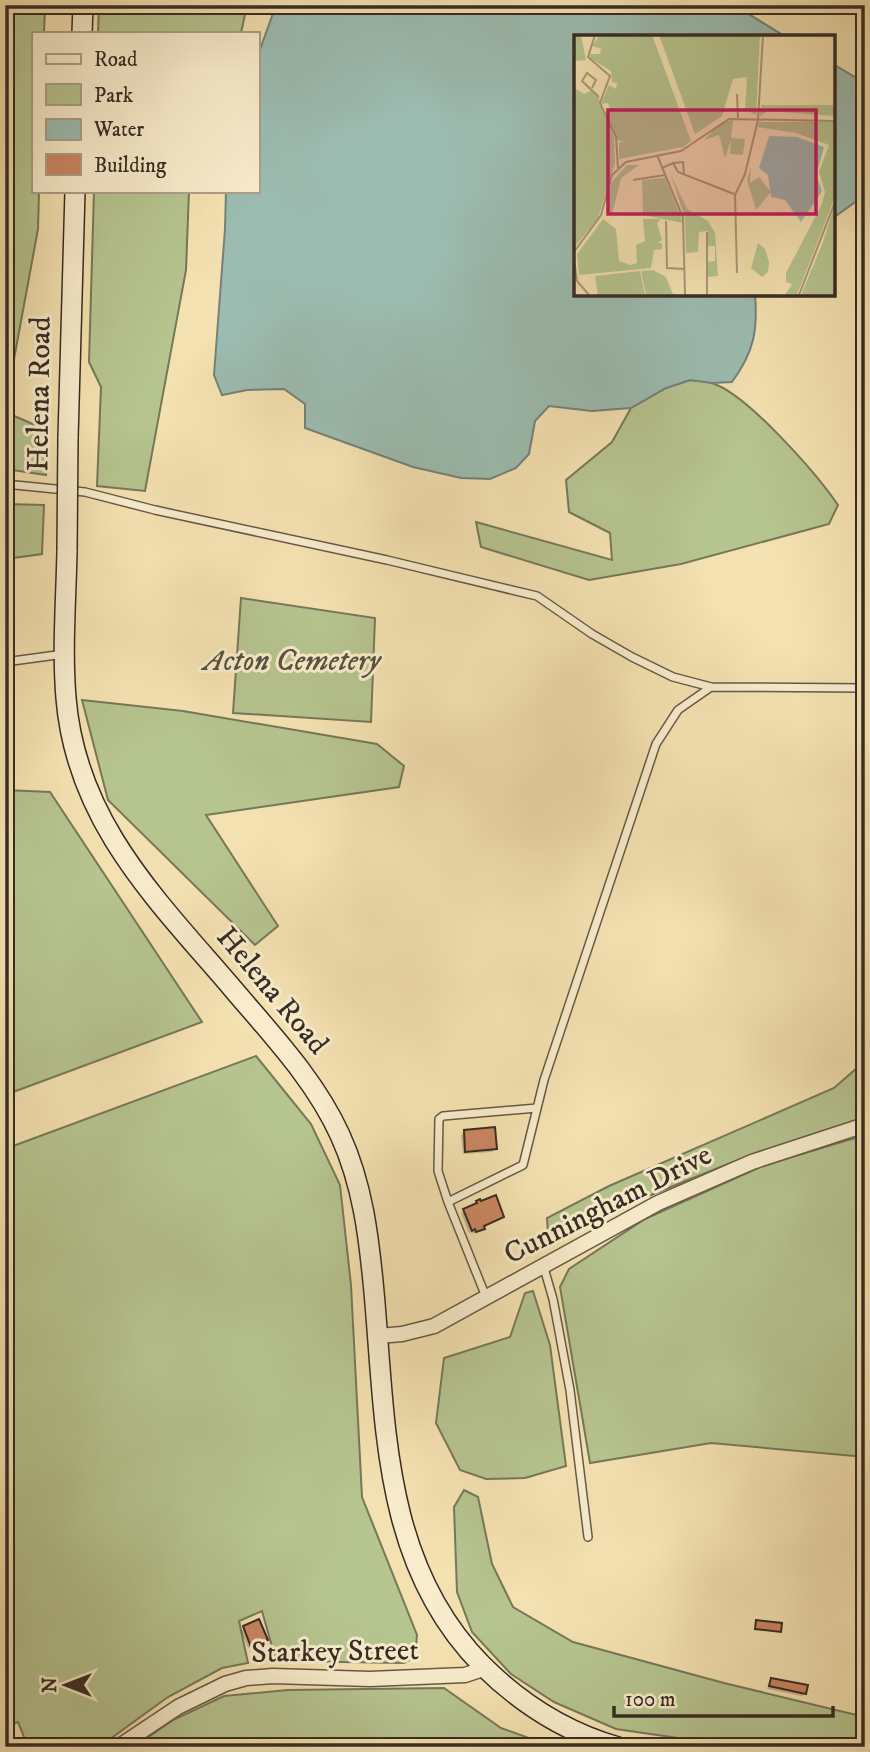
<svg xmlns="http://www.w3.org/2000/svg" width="870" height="1752" font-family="'IM FELL DW Pica',serif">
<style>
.green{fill:#b6c490;stroke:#76785a;stroke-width:2}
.water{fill:#9cbcb1;stroke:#748279;stroke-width:2}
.shadow{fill:#0003}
.building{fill:#cb8662;stroke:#372c24;stroke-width:2}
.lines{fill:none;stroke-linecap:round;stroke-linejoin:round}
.lane-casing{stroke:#665947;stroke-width:10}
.street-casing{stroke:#665947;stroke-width:17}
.secondary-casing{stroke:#372c24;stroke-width:22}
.lane{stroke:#f8eccc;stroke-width:7}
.street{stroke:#f8eccc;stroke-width:14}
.secondary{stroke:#f8eccc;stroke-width:19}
.secondary-bridge-casing{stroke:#372c24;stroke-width:22;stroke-linecap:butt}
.secondary-bridge{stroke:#f8eccc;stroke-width:19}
.labels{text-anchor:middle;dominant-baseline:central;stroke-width:6;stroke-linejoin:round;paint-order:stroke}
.street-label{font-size:30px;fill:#372c24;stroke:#f8eccc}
.park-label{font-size:30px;font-style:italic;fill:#57523f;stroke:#f8eccc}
.inset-road{fill:none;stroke:#a89979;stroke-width:2}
.view{fill:#c2185b;fill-opacity:0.15;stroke:#c2185b;stroke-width:3.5}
.inset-edge{fill:none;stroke:#372c24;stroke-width:3.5}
</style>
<rect width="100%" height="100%" fill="#f4e1b1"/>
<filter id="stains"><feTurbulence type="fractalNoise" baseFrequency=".00286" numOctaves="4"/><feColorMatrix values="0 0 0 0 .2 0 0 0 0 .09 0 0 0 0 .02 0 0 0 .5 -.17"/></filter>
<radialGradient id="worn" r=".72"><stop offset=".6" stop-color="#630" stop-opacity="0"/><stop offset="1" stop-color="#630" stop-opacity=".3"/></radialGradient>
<path class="green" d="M5,5h40l-1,28h-11v158h6l-1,38 -33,179z
M99,5h148l-6,28h-143z
M94,191h95l-3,79 -41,221 -48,-5 4,-99 -12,-25z
M690,380c7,1 15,1 22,3 35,11 104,90 126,122l-9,19 -148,40 -92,16 -108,-33 -5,-25 136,38 -2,-27 -41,-21 -3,-32 46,-38 19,-34 35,-20z
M5,412l37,16 4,47 -41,-6z
M5,504l39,1 -2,49 -37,5z
M241,598l134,20 -4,104 -138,-9z
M82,700l101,11 194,33 27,22 -5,21 -193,28 72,111 -23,19 -147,-145z
M5,790l45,2 152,230 -197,73z
M256,1056l55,68 29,61 11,100 11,212 55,138 -2,22 -11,6 -128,-2 -14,-50 -23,10 9,42 -26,5 -54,29 -69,50h-71l-10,-25 -13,5v-578z
M865,1061v56l-107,35 -117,47 -36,19 -51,19 -6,-4 -1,-15 62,-32 225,-98z
M865,1135v322l-154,-14 -121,20 -30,-176 9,-18 76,-50 120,-54z
M533,1291l17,54 16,121 -41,12 -39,1 -26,-9 -24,-47 8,-65 66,-21 15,-44z
M464,1490l14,7 14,67 21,43 60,35 151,41 141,34v15l-16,15h-109l-124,-18 -62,-27 -43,-28 -39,-42 -15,-40 -3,-85z
M444,1688l57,40 53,19h-420l39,-27 51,-24 64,-6z"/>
<path class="water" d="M276,5h458l52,32h-210v257h179c3,36 -1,58 -23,88l-20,1 -22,-3 -24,8 -35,20 -39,3 -43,-5 -14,15 -6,33 -13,14 -26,11 -29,-1 -48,-11 -108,-39v-24l-21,-15 -37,1 -25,5 -8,-20 11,-146 1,-38h31v-133z
M833,64l32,19v112l-32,23z"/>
<path class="shadow" d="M464,1132l31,17 -3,3 -29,2 -2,-19z
M477,1202l25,15 -29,17 -1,-3 -3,2 -8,-20z
M244,1628l22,11 -18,9 -7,-17z
M771,1680l34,13 -3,3 -35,-7z"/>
<path class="building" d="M495,1127l2,22 -32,3 -1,-22z
M496,1195l8,22 -20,9 1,3 -9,3 -1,-3 -3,2 -9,-22 14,-6 -1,-2 4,-2 1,2z
M259,1619l9,21 -17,7 -8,-21z
M756,1620l26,3 -1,9 -26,-3z
M771,1678l37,7 -2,9 -37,-8z"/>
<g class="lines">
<g class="lane-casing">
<path id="lane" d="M5,484l80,8 70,18 232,50 150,36 55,38 40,23 41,20 38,10 154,1
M5,662l59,-8
M448,1202l-10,-31 1,-52 4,-3 94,-8
M544,1268l9,31 17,91 18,147
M486,1297l-38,-95 75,-37 21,-85 112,-336 22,-34 33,-23"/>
</g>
<g class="street-casing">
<path id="street" d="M378,1336l24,-2 32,-8 224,-123 94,-41 113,-37
M118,1747l60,-40 47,-23 21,-6 27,-2 97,3 95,-4 21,-7"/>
</g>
<g class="secondary-casing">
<path id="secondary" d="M82,33l1,-28
M68,438l7,-247
M67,551c-1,49 -5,99 -1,147 10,124 91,202 167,291 39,46 82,91 107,146 23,50 29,103 34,157 12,132 8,272 108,373 39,39 83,67 136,82"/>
</g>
<use href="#lane" class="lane"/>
<use href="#street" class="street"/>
<use href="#secondary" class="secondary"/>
<g class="secondary-bridge-casing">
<path id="secondary-bridge" d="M67,551l1,-113"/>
</g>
<use href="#secondary-bridge" class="secondary-bridge"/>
</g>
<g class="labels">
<g class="street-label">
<text transform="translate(40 394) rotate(-89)">Helena Road</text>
<text transform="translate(272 991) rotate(50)">Helena Road</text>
<text transform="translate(608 1205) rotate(-27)">Cunningham Drive</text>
<text transform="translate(335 1652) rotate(-1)">Starkey Street</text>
</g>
<g class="park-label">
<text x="292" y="661">Acton Cemetery</text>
</g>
</g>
<g transform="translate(574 35)">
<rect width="261" height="261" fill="#f4e1b1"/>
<path d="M0,0h7l5,25 -12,1zM26,0h52l39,106 -8,6 -64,12v-16l5,-2 -6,-1 -14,-25 7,-3 -3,-9 -7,1 8,-19 7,4 1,-6 -5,-1 -1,-11 -21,-13v-4h10l1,-5 -9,-3zM85,0h101l-4,80 -11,-6 2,-32 -14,2 -11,37 -27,18zM0,53l10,6 8,-4 6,6 16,41 1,26 -17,55 -24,30zM187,70h74v11l-67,-5 -8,5zM159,85l-2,18 14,1 -2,16 -13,-1 1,-14 -6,18 -6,-23 -15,5 17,-17zM185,87h76v75l-38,98h-12l7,-11 -6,-2v-9l36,-69 3,-12 -6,-20 10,-27 -33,-12 -38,-6zM53,130h12l-18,13 -9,37 -5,-6 4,-26zM177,132l-1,16 9,-6 12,15 -15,18 -9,-30zM97,140l16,34 21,12 7,12 3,43 -10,1 -1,-15 8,-1v-15h-7v-15l-9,1 -1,20 -12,1 -1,-35zM91,143l18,45 -40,-8 -1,-35zM261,168v92h-34l22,-53zM29,184l13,10 3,32 12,4 6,-2 -1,-18 9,-4 -2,-22h18l-4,4 5,17 -5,3h5v6l-8,1 -3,18 -72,7 -2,-21zM184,208l7,6 4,13 -1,10 -6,5 -11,-9zM79,235l13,7 7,17 7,1h-34l-5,-24zM66,236l5,24h-47l-3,-19z" fill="#b6c490"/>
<path d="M195,101l28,1 27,10 -8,28 6,16 -21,31 -16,-22 -14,-3 -3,-22 -9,-7z" fill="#9cbcb1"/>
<path class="inset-road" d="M21,0l-7,22 22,19 -10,27 16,34 2,31M18,53l4,-8 -9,-7 -5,8 17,16M163,59l1,24M83,120l26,63 2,77M99,128l10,-1 1,12M88,133l11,-5 5,9 56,22M59,145l32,-5M92,186l1,47 18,1M0,217l27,-37 11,-40 14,-13 55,-11 48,-32 106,2M0,224l3,22 12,14M163,238l-2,-78 10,-21 13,-54 5,-85M133,260v-63M225,260l36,-93"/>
<path class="view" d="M34,75h208v104h-208z"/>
<rect width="261" height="261" class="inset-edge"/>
</g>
<rect width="870" height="1752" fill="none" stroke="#f4e1b1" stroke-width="28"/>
<rect x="7" y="7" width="856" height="1738" fill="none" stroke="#372c24" stroke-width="3.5"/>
<rect x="14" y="14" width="842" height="1724" fill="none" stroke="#372c24" stroke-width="2"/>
<rect x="32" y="32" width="228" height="161" fill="#f8eccc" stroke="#ab9f89" stroke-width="2"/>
<rect x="46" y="54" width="35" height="10" fill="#f8eccc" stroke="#ab9f89" stroke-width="2"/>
<text x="94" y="66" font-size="21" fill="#372c24">Road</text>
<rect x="46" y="84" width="35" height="21" fill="#b6c490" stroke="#ab9f89" stroke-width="2"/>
<text x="94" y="102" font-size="21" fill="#372c24">Park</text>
<rect x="46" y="119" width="35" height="21" fill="#9cbcb1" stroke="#ab9f89" stroke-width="2"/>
<text x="94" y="136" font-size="21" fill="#372c24">Water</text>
<rect x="46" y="154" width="35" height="21" fill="#cb8662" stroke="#ab9f89" stroke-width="2"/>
<text x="94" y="172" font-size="21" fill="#372c24">Building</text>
<g transform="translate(66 1685) rotate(270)" stroke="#f8eccc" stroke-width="5" paint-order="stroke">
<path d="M0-5L12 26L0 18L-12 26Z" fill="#372c24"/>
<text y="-10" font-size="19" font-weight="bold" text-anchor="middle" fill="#372c24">N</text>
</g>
<path d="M614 1706v10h219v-10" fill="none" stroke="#372c24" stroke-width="3.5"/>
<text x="625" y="1706" font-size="21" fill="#372c24" stroke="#f8eccc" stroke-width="5" paint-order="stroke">100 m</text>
<rect width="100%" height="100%" filter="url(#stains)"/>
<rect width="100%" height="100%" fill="url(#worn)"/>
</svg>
